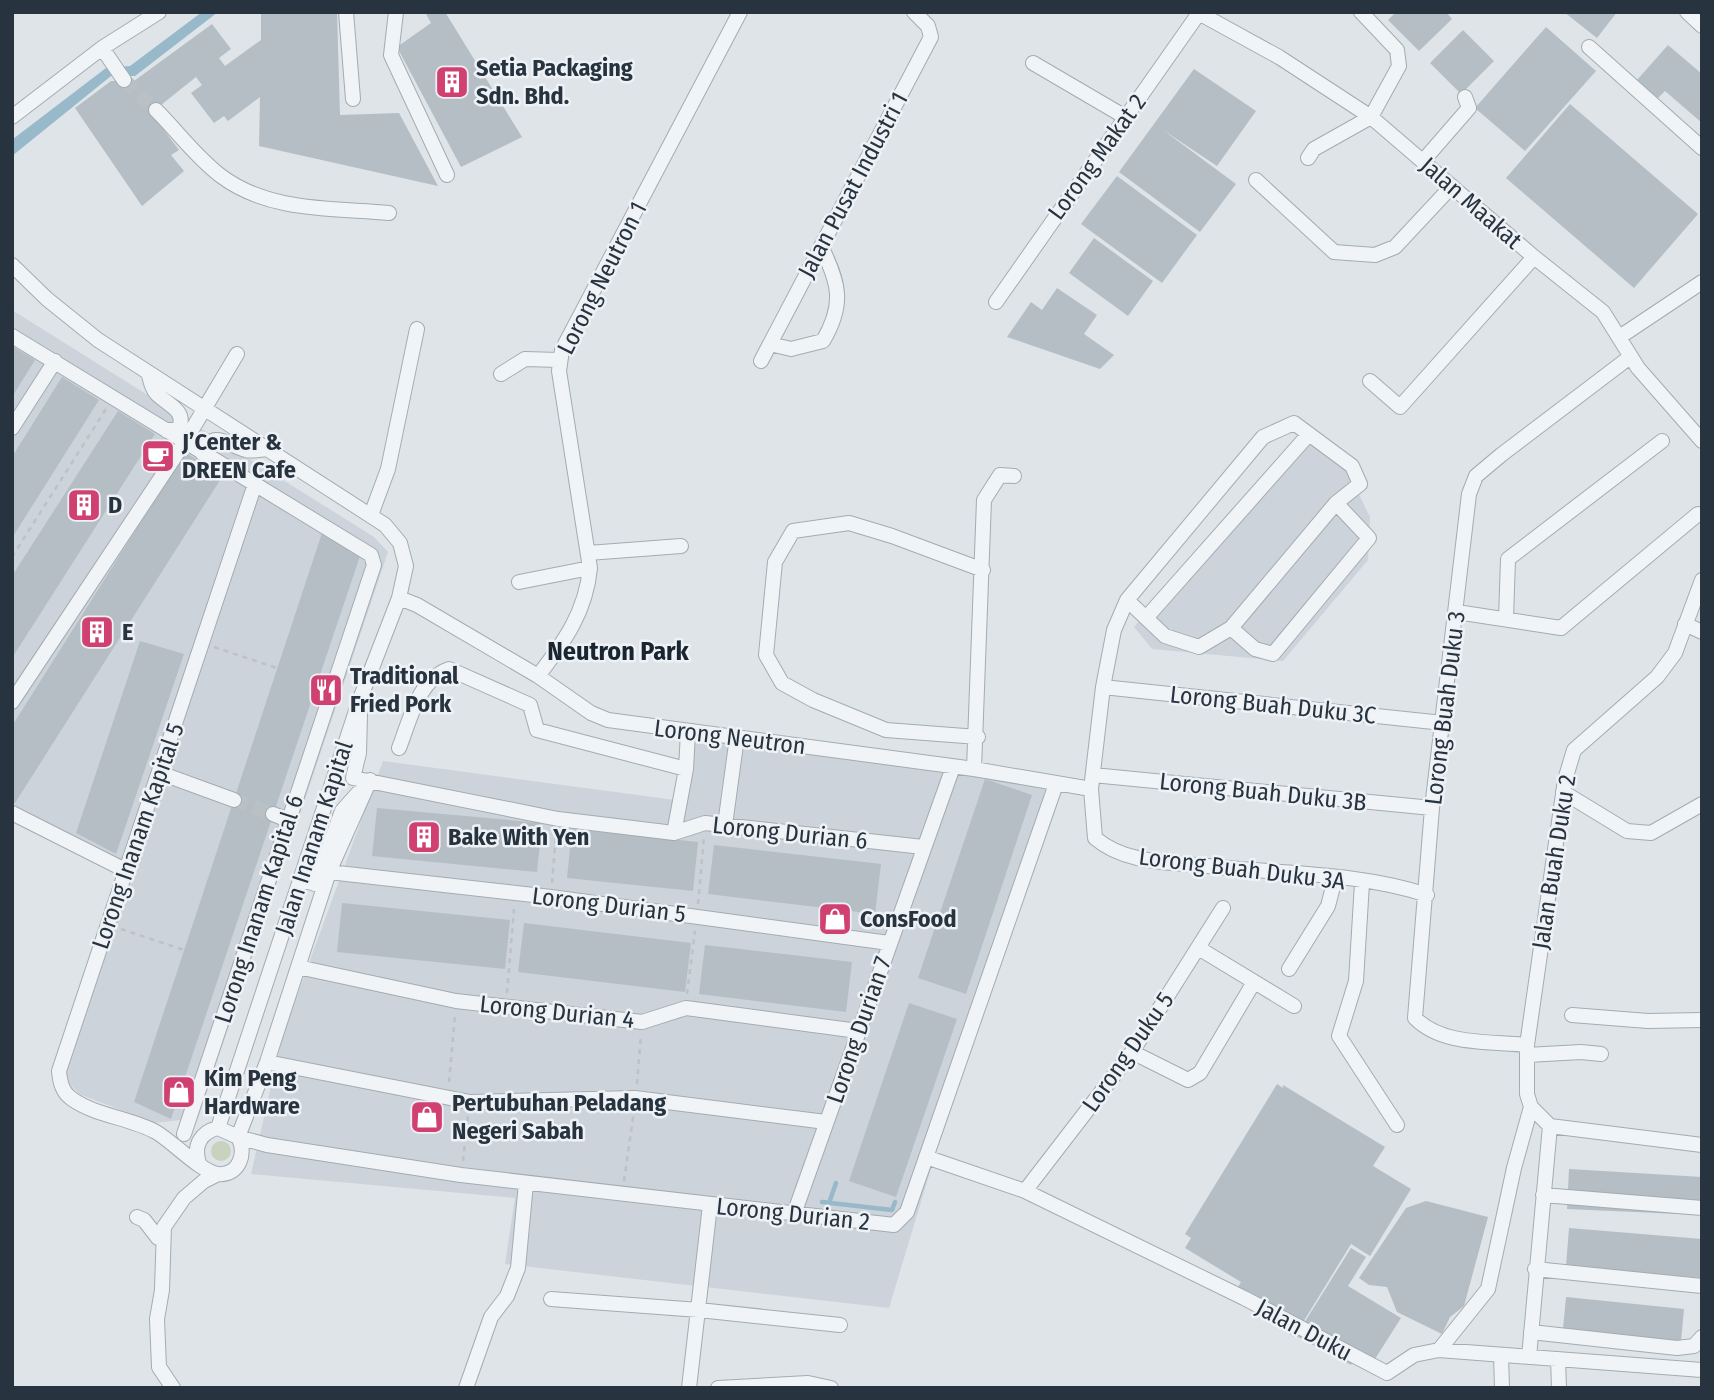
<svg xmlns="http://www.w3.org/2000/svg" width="1714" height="1400" font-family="'Fira Sans Condensed',sans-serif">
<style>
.built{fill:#ccd3da}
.green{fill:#c7d2bf}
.water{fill:#98b9c9}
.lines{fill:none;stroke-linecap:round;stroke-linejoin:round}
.stream{stroke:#98b9c9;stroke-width:4.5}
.building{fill:#b5bec5}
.minor-tunnel{stroke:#b9c1c6;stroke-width:14;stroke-dasharray:14 7;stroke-linecap:butt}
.minor-casing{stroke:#a3acb2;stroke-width:16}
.path{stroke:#bcc2c6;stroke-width:2.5;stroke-dasharray:5 5;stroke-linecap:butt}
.minor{stroke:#f1f4f6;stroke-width:14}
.labels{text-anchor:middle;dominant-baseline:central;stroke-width:5;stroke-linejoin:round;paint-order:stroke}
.poi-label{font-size:24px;font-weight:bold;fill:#27343f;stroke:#eef2f6;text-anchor:start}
.street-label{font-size:24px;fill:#27343f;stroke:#eef2f6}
.neighbourhood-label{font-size:26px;font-weight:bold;fill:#192530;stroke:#eef2f6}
</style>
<rect width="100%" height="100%" fill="#dee4e8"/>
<path class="built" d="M12,310l362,227 14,15 -190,566 -44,5 -75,-29 -13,-14v-9l63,-195 -117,-54z
M1299,434l49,38 22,45 -2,43 -85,101 -131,-12 -18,-22z
M697,726l353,48 -161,534 -384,-44 10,-66 -264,-24 32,-140 100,-273 292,39z"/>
<path class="green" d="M211 1151a10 10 0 1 1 20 0a10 10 0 1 1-20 0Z"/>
<path class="water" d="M202,12h16l-83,64h-24l-99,80 1,-17 93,-71 24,-2z"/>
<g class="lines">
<path class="stream" d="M822,1202l70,8 3,-8
M829,1203l7,-20"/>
</g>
<path class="building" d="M425,12h20l77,125 -61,30 -64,-120 34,-24z
M1396,12h50l6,7 -33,32 -31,-31z
M1564,12h53l-20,26z
M337,13l3,102 59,-2 39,73 -179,-40 1,-49 -32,24 -4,-5 -10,7 -23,-30 11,-8 -6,-8 -45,36 28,37 -8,5 13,16 -42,35 -67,-98 36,-27h23l78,-57 19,25 -12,9 6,8 36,-26v-26z
M1546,27l50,44 -71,80 -50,-43z
M1463,30l31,31 -33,33 -31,-31z
M1668,45l34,29v49l-37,-32 -7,7 -21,-18z
M1194,69l62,42 -39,55 -54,-36 73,54 -36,48 -81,-60z
M1570,104l128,110 -64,74 -128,-110z
M1117,176l80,59 -35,48 -81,-59z
M1094,238l59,43 -25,35 -59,-43z
M1057,288l40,27 -13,19 30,21 -14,14 -93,-32 24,-35 11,8z
M12,346l23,14 -23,37z
M62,377l37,23 -87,138v-81z
M118,411l37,23 -143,224v-82z
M185,452l37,25 -207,326 -3,-1v-76z
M323,530l38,23 -190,566 -37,-17z
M140,641l44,13 -68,200 -40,-21z
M985,779l47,16 -66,199 -48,-16z
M377,808l165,15 -5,49 -165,-16z
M572,829l126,13 -5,49 -126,-13z
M714,845l167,19 -6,50 -167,-20z
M342,903l168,17 -5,49 -168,-17z
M524,923l167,20 -6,49 -167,-20z
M705,945l147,17 -6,50 -147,-18z
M909,1003l48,16 -61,178 -47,-16z
M1277,1084l6,4v-3l102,62 -12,19 38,23 -41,67 -19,-12 -57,93 -34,-21 6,-9 -29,-18 4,-7 -56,-34 6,-10 -6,-4z
M1569,1169l133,8v38l-135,-6z
M1426,1201l62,16 -24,89 -14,11 -8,17 -45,-22 -10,-25 -18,-2 -10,-7 47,-70z
M1569,1228l133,11v39l-136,-12z
M1351,1248l15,9 -18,29 53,32 -26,41 -15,-9 -9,15 -55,-29z
M1566,1297l118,12 -3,32 -118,-12z"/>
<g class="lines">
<path class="minor-tunnel" d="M124,80l32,30
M234,800l39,14"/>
<g class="minor-casing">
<path id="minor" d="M346,12l7,87
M396,12l-5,43 56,120
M1197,12l82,45 92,60 163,140 69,55 35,56 64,73
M1687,12l15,14
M1589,47l113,101
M102,48l22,32
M1033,63l94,55
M156,110c21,21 41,48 65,66 48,36 111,32 168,37
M12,117l90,-69 57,-36
M1308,158l6,-9 57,-32 28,-51 -2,-16 -36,-38
M1423,161l46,-53 -4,-11
M1256,180l78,72 41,3 20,-8 57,-61
M12,265l35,34 51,41 287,185 15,18 6,23 -7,32 -39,101 -142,429
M996,302l203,-289
M12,336l359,219 3,10 -190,569
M1621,336l81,-54
M770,344l21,5 32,-8c22,-37 16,-58 -2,-95
M761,361l170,-324 -3,-11 -14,-14
M148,372c2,6 3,16 8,21 10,11 31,17 23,35l-12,3
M501,374l24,-15 34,1
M1370,381l30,26 134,-150
M12,428l43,-67
M202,453c11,-25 27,-7 44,-3 6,2 16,-1 23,-1
M371,515l17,-46 29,-140
M588,553l93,-7
M519,582l71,-14
M399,598l18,7 121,71 53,37 17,7 366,49 117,20
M1127,600l38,36 34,11 32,-19 24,21 18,5 96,-116 -33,-35 24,-19 -8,-18 -58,-43 -31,14 -136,163 -13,30 -11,57 -12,102 4,49c30,26 75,24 113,28 71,8 150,6 219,29
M1457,612l104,16 137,-114
M1146,618l163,-184
M1506,619l2,-60 154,-118
M1685,624l17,8
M1231,628l105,-125
M538,676c26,-34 48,-64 52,-108l-31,-197 3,-21 178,-338
M1103,687l340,36
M12,702l172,-259 53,-89
M360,714l-1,39 -6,25 205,41 116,14 31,-10 218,24
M978,737l-92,-7 -73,-30 -31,-17 -16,-28 9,-93 18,-31 56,-8 43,13 91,34
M399,748c12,-30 18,-67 50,-79l81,36 7,25 149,39
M974,769l10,-269 16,-25 14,1
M160,773l74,27
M1093,775l339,33
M370,780l-41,92 -62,190 -29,75 29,8 194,30 433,50 13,-13 149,-428
M1563,792l64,39 24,2 51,-29
M12,813l115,58
M273,814l15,6
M725,825l12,-88
M674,833l12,-64 2,-37
M329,872l222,25 338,46
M300,879l15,5 27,-73 16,-18
M1362,883l-6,98 -17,55 58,89
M1200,949l94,57
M298,967l158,34 186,21 44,-14 172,23
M1289,969l39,-63 7,-27
M1572,1015l76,6 54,-1
M1527,1045c-36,-4 -85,1 -112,-27l17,-210 37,-314 7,-18 25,-21 129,-98
M1132,1052l56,28 12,-7 54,-91
M1527,1055l54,-3 20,2
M267,1062l203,40 165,-4 191,24
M1550,1126l152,19
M926,1157l99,34 219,107 143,75 27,-18 25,-5 263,20
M199,1163c-6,-18 2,-31 19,-35l20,9c9,16 1,39 -20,37 -16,-1 -46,-33 -62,-42 -25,-14 -60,-16 -84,-33 -10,-7 -12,-17 -13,-28l196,-587
M1025,1191l107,-139 91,-144
M1543,1195l159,13
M794,1214l159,-447
M137,1217l7,3 14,18 6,-10
M1535,1269l167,17
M551,1299l148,11 141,15
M1531,1332l146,16 17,-2 8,-9
M1439,1350l49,-61 26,-121 17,-61
M1501,1355l1,33
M1529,1357l21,-231 -19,-19 -4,-13v-49l38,-265 9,-30 83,-73 18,-24 27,-73
M1558,1359l1,29
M173,1388l-14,-21 -2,-48 5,-29 2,-63 20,-29 20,-17 14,-7
M466,1388l25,-71 16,-21 11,-28 8,-85
M689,1388l21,-183
M718,1388l90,-5 23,5"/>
</g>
<path class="path" d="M12,557l94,-148
M214,647l63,21
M552,883l4,-49
M698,904l6,-67
M121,929l63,21
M507,993l7,-84
M687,994l8,-63
M449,1082l6,-67
M637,1084l4,-50
M463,1161l5,-45
M624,1181l10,-70"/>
<use href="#minor" class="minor"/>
</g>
<defs>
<g id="building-square" transform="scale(1.75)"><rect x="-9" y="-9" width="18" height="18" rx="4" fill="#d04070" stroke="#eef2f6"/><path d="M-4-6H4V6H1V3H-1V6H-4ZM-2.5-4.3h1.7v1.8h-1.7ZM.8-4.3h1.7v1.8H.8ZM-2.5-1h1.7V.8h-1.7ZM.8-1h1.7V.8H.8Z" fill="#fff"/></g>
<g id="cafe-square" transform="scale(1.75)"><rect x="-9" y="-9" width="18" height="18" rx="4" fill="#d04070" stroke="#eef2f6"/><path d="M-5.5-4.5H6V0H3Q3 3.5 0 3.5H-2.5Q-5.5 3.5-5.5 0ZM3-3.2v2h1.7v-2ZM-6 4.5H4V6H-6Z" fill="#fff"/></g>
<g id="restaurant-square" transform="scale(1.75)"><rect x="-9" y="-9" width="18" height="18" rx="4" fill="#d04070" stroke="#eef2f6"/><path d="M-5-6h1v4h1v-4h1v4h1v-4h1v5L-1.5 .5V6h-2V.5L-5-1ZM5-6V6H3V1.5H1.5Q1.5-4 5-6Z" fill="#fff"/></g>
<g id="shop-square" transform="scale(1.75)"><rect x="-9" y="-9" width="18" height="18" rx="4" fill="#d04070" stroke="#eef2f6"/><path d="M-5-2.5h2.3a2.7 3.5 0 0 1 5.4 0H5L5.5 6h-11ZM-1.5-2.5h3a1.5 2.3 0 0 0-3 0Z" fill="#fff"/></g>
</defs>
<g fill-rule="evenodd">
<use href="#building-square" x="452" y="82"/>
<use href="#cafe-square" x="158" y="456"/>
<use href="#building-square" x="84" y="505"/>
<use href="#building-square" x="97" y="632"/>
<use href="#restaurant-square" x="326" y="690"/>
<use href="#building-square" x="424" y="837"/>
<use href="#shop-square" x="835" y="919"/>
<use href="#shop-square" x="179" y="1092"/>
<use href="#shop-square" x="427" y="1117"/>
</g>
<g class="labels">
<g class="poi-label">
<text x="476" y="68">Setia Packaging<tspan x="476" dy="28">Sdn. Bhd.</tspan></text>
<text x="182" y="442">J’Center &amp;<tspan x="182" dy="28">DREEN Cafe</tspan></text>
<text x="108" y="505">D</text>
<text x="122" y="632">E</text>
<text x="350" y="676">Traditional<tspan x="350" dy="28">Fried Pork</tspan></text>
<text x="448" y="837">Bake With Yen</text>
<text x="860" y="919">ConsFood</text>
<text x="204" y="1078">Kim Peng<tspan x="204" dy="28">Hardware</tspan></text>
<text x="452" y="1103">Pertubuhan Peladang<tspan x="452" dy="28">Negeri Sabah</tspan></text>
</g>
<g class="street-label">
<text transform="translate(1097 157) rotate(-54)">Lorong Makat 2</text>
<text transform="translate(853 185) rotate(-62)">Jalan Pusat Industri 1</text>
<text transform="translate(1471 203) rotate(41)">Jalan Maakat</text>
<text transform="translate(602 278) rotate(-63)">Lorong Neutron 1</text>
<text transform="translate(1273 705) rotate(6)">Lorong Buah Duku 3C</text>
<text transform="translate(1445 708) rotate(-83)">Lorong Buah Duku 3</text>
<text transform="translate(730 737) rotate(7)">Lorong Neutron</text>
<text transform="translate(1263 792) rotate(6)">Lorong Buah Duku 3B</text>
<text transform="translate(790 833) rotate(6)">Lorong Durian 6</text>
<text transform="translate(138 836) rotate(-71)">Lorong Inanam Kapital 5</text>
<text transform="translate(314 838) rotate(-72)">Jalan Inanam Kapital</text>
<text transform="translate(1554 862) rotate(-81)">Jalan Buah Duku 2</text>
<text transform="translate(1242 869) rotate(7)">Lorong Buah Duku 3A</text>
<text transform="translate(609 905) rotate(7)">Lorong Durian 5</text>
<text transform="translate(259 909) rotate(-72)">Lorong Inanam Kapital 6</text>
<text transform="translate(557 1012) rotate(6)">Lorong Durian 4</text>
<text transform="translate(859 1030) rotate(-71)">Lorong Durian 7</text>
<text transform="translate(1128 1052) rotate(-55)">Lorong Duku 5</text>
<text transform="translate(793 1214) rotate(6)">Lorong Durian 2</text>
<text transform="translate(1304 1330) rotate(28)">Jalan Duku</text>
</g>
<g class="neighbourhood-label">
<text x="618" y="651">Neutron Park</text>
</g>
</g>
<rect width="1714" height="1400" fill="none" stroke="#27343f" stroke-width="28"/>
</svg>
